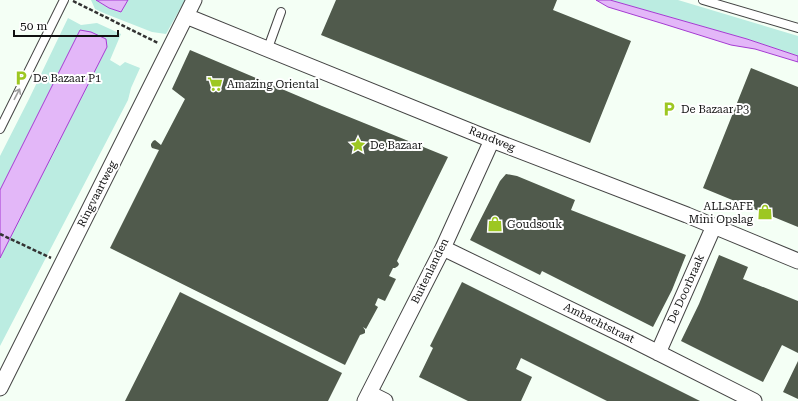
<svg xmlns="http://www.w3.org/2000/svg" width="798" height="401" font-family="'Roboto Serif',serif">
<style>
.green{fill:#bbece1}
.water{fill:#e3b7f8;stroke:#a53bd2}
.building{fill:#505a4c}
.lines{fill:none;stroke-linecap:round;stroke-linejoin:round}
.service-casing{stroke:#444;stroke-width:10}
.minor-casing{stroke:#444;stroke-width:17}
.path{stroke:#333;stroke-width:2.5;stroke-dasharray:4 2;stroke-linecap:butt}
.service{stroke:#fff;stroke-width:8}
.minor{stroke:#fff;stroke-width:15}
.oneway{stroke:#a0a0a0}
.labels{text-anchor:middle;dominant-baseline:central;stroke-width:4;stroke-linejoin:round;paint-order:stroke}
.poi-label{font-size:11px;fill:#111;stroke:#fff;text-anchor:start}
.street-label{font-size:11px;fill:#111;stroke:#fff}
</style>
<rect width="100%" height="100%" fill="#f4fff5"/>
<path class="green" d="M91,0h5l13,8 12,4 7,-12h57l-19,34 -14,-2 -46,-18 -11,-5z
M610,0h68l120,36v20l-51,-17z
M68,18l13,7 16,-2 24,11 -11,26 10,6 5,-4 15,6 -9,20 -3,12 -128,246v-88l107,-211 -1,-8 -26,-9 -80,160v-34l29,-57z"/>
<path class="water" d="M96,0h32l-7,12 -12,-4z
M596,0h14l137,39 51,17v6l-43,-13 -24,-4 -67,-21 -56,-17z
M80,30l11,2 15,7 1,8 -107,211v-68z"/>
<path class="building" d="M336,0h221l-4,10 78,31 -41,102 -269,-108z
M190,50l132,56 126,51 -51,104 2,3 -1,2 -3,2h-2l-4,8 7,3 -11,22 -7,-3 -3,7 3,2 -12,22 -3,-2 2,3v3l-2,1 -3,1 -15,30 -235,-117 49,-98 -7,-2 -1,-2v-2l2,-3 2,-1 6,5 24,-46 -13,-10z
M751,68l47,19v140l-95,-39z
M506,174l11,2 58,24 -4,10 115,45 -14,35 -19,37 -111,-56 -2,4 -70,-35 30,-59z
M719,255l29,12 -5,12 55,22v52l-16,-8 -19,37 -82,-41 18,-37z
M462,282l238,119h-93l-86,-43 -5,11 16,8 -11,24h-53l-49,-24 14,-29 -3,-2z
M180,292l162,81 -14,28h-203z
M798,361v38l-15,-7z"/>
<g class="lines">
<g class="service-casing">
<path id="service" d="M703,0l95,28
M268,48l13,-36
M0,129l64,-129"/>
</g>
<g class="minor-casing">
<path id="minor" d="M186,16l306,124 195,75 111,46
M443,248l182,88 129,65
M658,353l56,-127
M0,388l194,-388
M369,393l16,8
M365,401l78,-153 49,-108"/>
</g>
<path class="path" d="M73,1l85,42
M0,234l51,24"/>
<use href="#service" class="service"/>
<use href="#minor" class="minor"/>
</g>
<defs><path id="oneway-shaft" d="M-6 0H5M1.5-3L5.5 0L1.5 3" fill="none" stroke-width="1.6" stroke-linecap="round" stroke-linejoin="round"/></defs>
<use class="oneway" href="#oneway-shaft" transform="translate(17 94) rotate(-63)"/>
<defs>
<g id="parking-bare" transform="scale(1.2)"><path d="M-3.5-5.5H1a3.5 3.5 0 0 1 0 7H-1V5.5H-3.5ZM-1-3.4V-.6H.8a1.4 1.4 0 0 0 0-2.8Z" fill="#9dc722" stroke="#fff" stroke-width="2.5" paint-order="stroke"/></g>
<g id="supermarket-bare" transform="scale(1.2)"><path d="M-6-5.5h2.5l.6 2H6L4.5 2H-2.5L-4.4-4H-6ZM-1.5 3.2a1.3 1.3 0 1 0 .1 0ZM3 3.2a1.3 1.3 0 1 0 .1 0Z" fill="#9dc722" stroke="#fff" stroke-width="2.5" paint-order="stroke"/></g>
<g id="sight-bare" transform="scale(1.2)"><path d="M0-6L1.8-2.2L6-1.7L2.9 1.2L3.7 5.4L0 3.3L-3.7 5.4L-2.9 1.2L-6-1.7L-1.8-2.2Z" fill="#9dc722" stroke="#fff" stroke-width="2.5" paint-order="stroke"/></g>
<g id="shop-bare" transform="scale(1.2)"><path d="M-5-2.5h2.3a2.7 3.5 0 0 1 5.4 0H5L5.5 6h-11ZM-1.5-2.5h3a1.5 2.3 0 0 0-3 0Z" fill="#9dc722" stroke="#fff" stroke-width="2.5" paint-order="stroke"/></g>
</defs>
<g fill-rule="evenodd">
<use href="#parking-bare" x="21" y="78"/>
<use href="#supermarket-bare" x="215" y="84"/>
<use href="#parking-bare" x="669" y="109"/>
<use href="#sight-bare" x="358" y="145"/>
<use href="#shop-bare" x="765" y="212"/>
<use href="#shop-bare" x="495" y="224"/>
</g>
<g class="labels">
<g class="poi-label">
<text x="33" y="78">De Bazaar P1</text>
<text x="227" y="84">Amazing Oriental</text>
<text x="681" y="109">De Bazaar P3</text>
<text x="370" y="145">De Bazaar</text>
<text x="753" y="206" text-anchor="end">ALLSAFE<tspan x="753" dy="13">Mini Opslag</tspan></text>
<text x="507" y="224">Goudsouk</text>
</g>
<g class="street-label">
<text transform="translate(492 139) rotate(22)">Randweg</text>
<text transform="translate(97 194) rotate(-63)">Ringvaartweg</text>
<text transform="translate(430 271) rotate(-64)">Buitenlanden</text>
<text transform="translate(686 289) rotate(-66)">De Doorbraak</text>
<text transform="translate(599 323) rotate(26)">Ambachtstraat</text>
</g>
</g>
<path d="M14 30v6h104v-6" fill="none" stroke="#111111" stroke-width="2"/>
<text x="20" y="30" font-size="12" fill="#111111" stroke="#ffffff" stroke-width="3" paint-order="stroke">50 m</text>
</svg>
